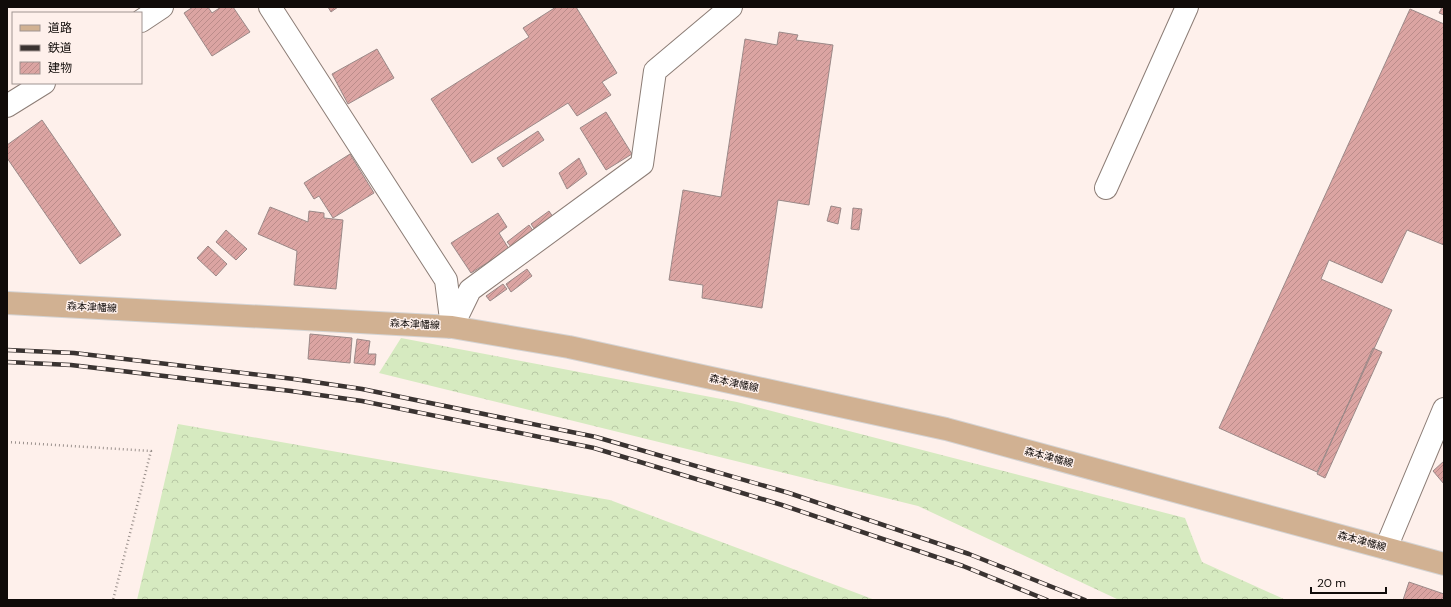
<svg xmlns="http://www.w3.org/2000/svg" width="1451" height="607" font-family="'DM Sans','Noto Sans JP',sans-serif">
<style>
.forest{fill:url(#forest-crowns)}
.building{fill:url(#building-hatch);stroke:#9b8988}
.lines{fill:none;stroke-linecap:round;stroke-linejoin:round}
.minor-casing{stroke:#8c7d76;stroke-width:24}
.major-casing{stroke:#d4d3d3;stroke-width:24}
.path{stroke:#9b918d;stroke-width:2.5;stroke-dasharray:1 3;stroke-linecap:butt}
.minor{stroke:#fff;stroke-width:22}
.major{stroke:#d1b192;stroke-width:22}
.rail-casing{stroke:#3a3331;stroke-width:4.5}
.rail{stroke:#fef0eb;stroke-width:3;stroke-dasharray:9;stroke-linecap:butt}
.labels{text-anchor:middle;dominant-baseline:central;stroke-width:3;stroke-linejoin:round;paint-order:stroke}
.street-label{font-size:10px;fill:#100b09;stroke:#fef0eb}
</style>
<defs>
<pattern id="forest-crowns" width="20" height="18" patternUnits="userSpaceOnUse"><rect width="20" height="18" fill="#d6eac0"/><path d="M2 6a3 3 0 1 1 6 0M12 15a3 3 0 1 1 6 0" fill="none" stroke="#b7c7a4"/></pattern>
<pattern id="building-hatch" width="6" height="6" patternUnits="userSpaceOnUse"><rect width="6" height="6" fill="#dba4a2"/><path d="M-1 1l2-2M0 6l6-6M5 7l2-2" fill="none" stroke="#bb8c8a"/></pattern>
</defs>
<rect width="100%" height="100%" fill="#fef0eb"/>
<path class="forest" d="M401,338l336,64 448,116 17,44 84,38h-167l-201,-94 -539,-133z
M178,424l432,76 265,100h-738z"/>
<path class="building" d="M193,7h15l4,6 9,-6h12l17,25 -38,24 -28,-43z
M328,7h10l-7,5z
M556,7h20l41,66 -15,9 9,13 -34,21 -9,-13 -96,60 -41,-64 98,-62 -6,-9z
M1442,7h2v8l-5,-2z
M1410,9l34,15v221l-37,-15 -25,53 -53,-23 -8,19 71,31 -75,162 -98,-44z
M779,32l19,3 -2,5 37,5 -24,160 -31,-5 -16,108 -60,-10 1,-13 -34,-5 14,-90 38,7 24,-158 32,6z
M377,49l17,29 -46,26 -16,-30z
M606,112l26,42 -26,16 -26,-42z
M42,120l79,115 -41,29 -73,-106v-13z
M538,131l6,9 -41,27 -6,-9z
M350,154l24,39 -41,25 -14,-22 -5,3 -10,-16z
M579,158l8,16 -20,15 -8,-16z
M831,206l10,2 -3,16 -11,-3z
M270,207l38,15 1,-11 15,2v5l19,2 -7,69 -42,-4 3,-34 -39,-17z
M853,208l9,1 -3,21 -8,-1z
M549,211l4,6 -18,13 -4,-6z
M498,213l9,14 -8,6 10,16 -38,24 -20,-30z
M529,225l5,7 -21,17 -6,-7z
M226,230l21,19 -11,11 -20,-18z
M208,246l19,18 -11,12 -19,-18z
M527,269l5,7 -21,16 -5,-8z
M503,284l4,5 -17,12 -4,-5z
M310,334l42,4 -2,25 -42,-4z
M357,339l13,2 -2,13h8l-1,11 -21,-2z
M1373,348l9,4 -57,126 -8,-4z
M1444,461v23l-11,-13z
M1409,582l35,12v6h-41z"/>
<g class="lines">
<g class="minor-casing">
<path id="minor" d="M270,7l176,273 6,47
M141,21l21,-14
M7,106l37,-23
M1106,188l81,-181
M452,327l18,-37 172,-126 13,-93 76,-64
M1386,548l58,-139"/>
</g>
<g class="major-casing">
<path id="major" d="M7,303l445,24 117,20 377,82 498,135"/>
</g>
<path class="path" d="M7,442l144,9 -38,149"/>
<use href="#minor" class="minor"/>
<use href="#major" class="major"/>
<g class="rail-casing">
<path id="rail" d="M7,350l67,3 220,26 68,10 234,48 193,56 180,61 116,46
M7,362l64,3 220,26 71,10 232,47 188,57 181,61 84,34"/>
</g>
<use href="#rail" class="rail"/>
</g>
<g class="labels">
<g class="street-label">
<text transform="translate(92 307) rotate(3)">森本津幡線</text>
<text transform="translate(415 324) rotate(3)">森本津幡線</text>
<text transform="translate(734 383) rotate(12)">森本津幡線</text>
<text transform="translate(1049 457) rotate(15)">森本津幡線</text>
<text transform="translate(1362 541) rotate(15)">森本津幡線</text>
</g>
</g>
<rect width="1451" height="607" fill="none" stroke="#100b09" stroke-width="16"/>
<rect x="12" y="12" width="130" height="72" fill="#fef0eb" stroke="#9f9491"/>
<rect x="20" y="25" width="20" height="6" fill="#d1b192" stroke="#9f9491"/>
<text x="48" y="32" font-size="12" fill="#100b09">道路</text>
<rect x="20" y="45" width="20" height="6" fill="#3a3331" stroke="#9f9491"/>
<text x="48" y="52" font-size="12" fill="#100b09">鉄道</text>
<rect x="20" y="62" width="20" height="12" fill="url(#building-hatch)" stroke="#9f9491"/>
<text x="48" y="72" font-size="12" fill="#100b09">建物</text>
<path d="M1311 587v6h75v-6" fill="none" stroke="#100b09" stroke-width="2"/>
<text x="1317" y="587" font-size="12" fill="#100b09" stroke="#fef0eb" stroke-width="3" paint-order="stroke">20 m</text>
</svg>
